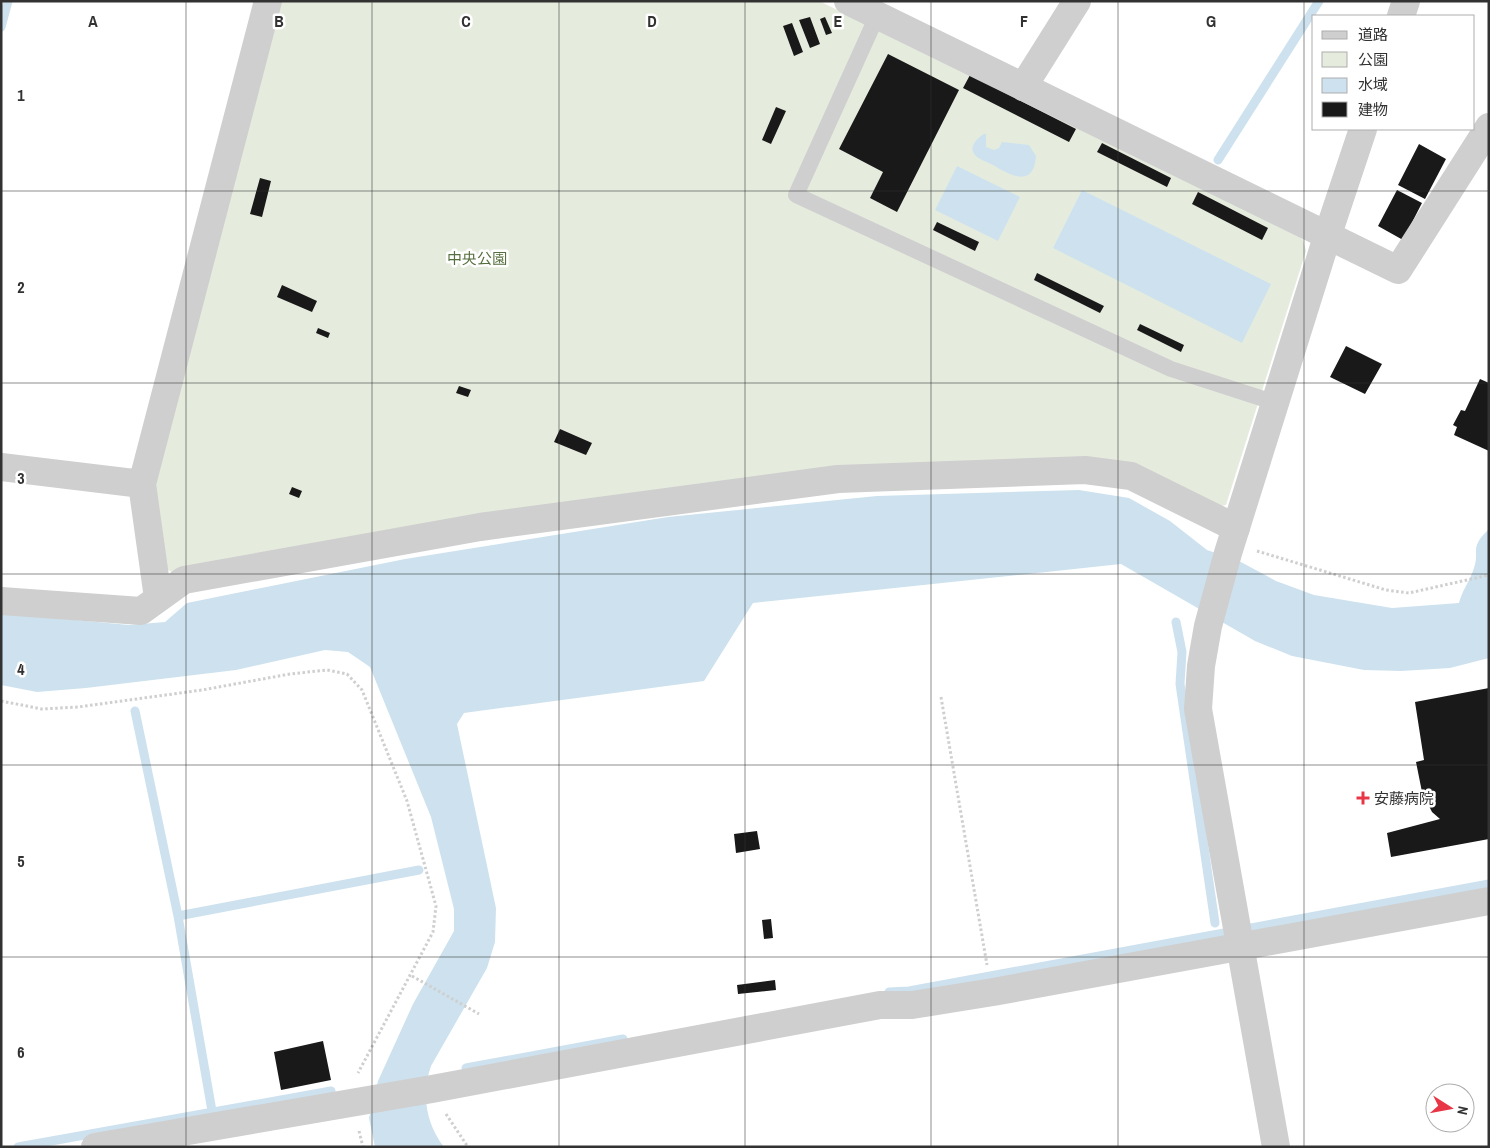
<svg xmlns="http://www.w3.org/2000/svg" width="1490" height="1148" font-family="'Archivo Narrow','Noto Sans JP',sans-serif">
<style>
.green{fill:#e5ecde}
.water{fill:#cde2ee}
.lines{fill:none;stroke-linecap:round;stroke-linejoin:round}
.stream{stroke:#cde2ee;stroke-width:9}
.building{fill:#191919}
.path{stroke:#cfcfcf;stroke-width:3;stroke-dasharray:2.5 2.5;stroke-linecap:butt}
.service{stroke:#cfcfcf;stroke-width:16}
.minor{stroke:#cfcfcf;stroke-width:28}
.tertiary{stroke:#cfcfcf;stroke-width:28}
.grid{fill:none;stroke:#323232;stroke-width:1;stroke-opacity:0.55}
.poi-dot{fill:#e83646;stroke:#fff;stroke-width:2}
.labels{text-anchor:middle;dominant-baseline:central;stroke-width:5;stroke-linejoin:round;paint-order:stroke}
.park-label{font-size:15px;fill:#566f3e;stroke:#fff}
.poi-label{font-size:15px;fill:#323232;stroke:#fff;text-anchor:start}
.grid-label{font-size:16px;text-anchor:middle;font-weight:bold;fill:#323232;stroke:#fff;stroke-width:5;stroke-linejoin:round;paint-order:stroke}
</style>
<rect width="100%" height="100%" fill="#fff"/>
<path class="green" d="M278,1h541l476,231 8,8 3,11 -80,254 -11,2 -130,-48 -910,115 -10,-6 -12,-82z"/>
<path class="water" d="M984,134h2v13l8,3 5,-2 3,-6 27,3 7,11c-2,32 -25,20 -43,9 -5,-3 -13,-5 -17,-9 -9,-8 1,-18 8,-22z
M957,166l63,31 -22,44 -63,-31z
M1082,190l189,94 -29,59 -189,-95z
M1079,490l50,8 41,23 37,29 32,11 37,20 38,14 78,13 67,-5c3,-12 10,-21 14,-32 8,-21 -5,-22 16,-42v129l-39,10 -49,3 -37,-1 -72,-14 -37,-15 -134,-77 -368,39 -49,78 -240,32 -7,11 39,184 -1,34 -8,26 -56,98c-10,28 -5,58 13,81h-69l-6,-29 9,-37 35,-77 41,-73v-22l-23,-92 -61,-150 -22,-15 -23,-2 -89,20 -150,18 -49,4 -36,-7v-72l128,12 36,-3 22,-19 218,-44 263,-42 209,-21z"/>
<g class="lines">
<path class="stream" d="M1,27l7,-26
M1218,160l101,-159
M1176,622l6,30 -2,32 35,239
M135,711l43,205 34,195
M178,916l241,-46
M889,992l20,-1 580,-107
M466,1068l157,-29
M18,1147l313,-56"/>
</g>
<path class="building" d="M810,17l10,27 -10,4 -11,-28z
M825,17l7,16 -6,2 -6,-16z
M792,23l11,29 -9,4 -11,-30z
M888,54l71,36 -62,122 -27,-14 13,-26 -44,-23z
M970,75l106,54 -7,13 -106,-54z
M776,107l10,4 -15,33 -9,-4z
M1102,143l69,35 -4,9 -70,-35z
M1419,144l27,15 -21,40 -27,-14z
M260,178l11,3 -9,36 -12,-3z
M1397,190l25,13 -19,37 -25,-14z
M1198,192l70,36 -6,12 -70,-36z
M937,222l42,20 -4,9 -42,-21z
M1037,273l67,33 -4,7 -66,-33z
M282,285l35,16 -5,11 -35,-15z
M1140,324l44,21 -3,7 -44,-22z
M318,328l12,5 -2,5 -12,-5z
M1346,346l36,18 -17,30 -35,-17z
M1480,379l9,4v68l-35,-16 3,-8 -4,-2 8,-15 4,1z
M459,386l12,4 -3,7 -12,-4z
M560,429l32,14 -6,12 -32,-13z
M292,487l10,4 -3,7 -10,-4z
M1489,688v151l-98,18 -4,-24 53,-14 -8,-7 -10,-20 -6,-30 8,-2 -9,-58z
M757,831l3,18 -24,4 -2,-19z
M771,919l2,19 -9,1 -2,-19z
M775,980l1,10 -38,4 -1,-9z
M323,1041l8,39 -50,10 -7,-38z"/>
<g class="lines">
<path class="path" d="M1257,551l129,39 23,3 80,-18
M941,697l46,268
M1,701l41,8 36,-2 124,-17 88,-16 37,-4 20,4 15,16 45,111 29,105 -3,26 -75,141
M412,976l67,38
M446,1114l22,33
M359,1131l4,16"/>
<path class="service" d="M877,16l-81,179 375,174 105,34"/>
<path class="minor" d="M848,1l550,269 91,-143
M1401,16l5,-15
M1023,87l54,-86
M1327,237l36,-108
M1,467l141,17
M158,598l-16,-114 126,-483
M1,601l140,10 43,-31 296,-53 358,-48 247,-9 46,6 105,52
M95,1147l337,-58 448,-84h32l81,-13 496,-91"/>
<path class="tertiary" d="M1276,1147l-78,-438 3,-43 7,-40 20,-73 99,-316"/>
</g>
<path class="grid" d="M186,1v1146M372,1v1146M559,1v1146M745,1v1146M931,1v1146M1118,1v1146M1304,1v1146M1,191h1488M1,383h1488M1,574h1488M1,765h1488M1,957h1488"/>
<path class="poi-dot" d="M1360.5 790.5h5v5h5v5h-5v5h-5v-5h-5v-5h5z"/>
<g class="labels">
<g class="park-label">
<text x="477" y="258">中央公園</text>
</g>
<g class="poi-label">
<text x="1374" y="798">安藤病院</text>
</g>
</g>
<g class="grid-label">
<text x="93" y="27">A</text>
<text x="279" y="27">B</text>
<text x="466" y="27">C</text>
<text x="652" y="27">D</text>
<text x="838" y="27">E</text>
<text x="1024" y="27">F</text>
<text x="1211" y="27">G</text>
<text x="21" y="101">1</text>
<text x="21" y="293">2</text>
<text x="21" y="484">3</text>
<text x="21" y="675">4</text>
<text x="21" y="867">5</text>
<text x="21" y="1058">6</text>
</g>
<rect width="1490" height="1148" fill="none" stroke="#323232" stroke-width="5"/>
<rect x="1312" y="15" width="162" height="115" fill="#ffffff" stroke="#adadad"/>
<rect x="1322" y="31" width="25" height="8" fill="#cfcfcf" stroke="#adadad"/>
<text x="1358" y="40" font-size="15" fill="#323232">道路</text>
<rect x="1322" y="52" width="25" height="15" fill="#e5ecde" stroke="#adadad"/>
<text x="1358" y="65" font-size="15" fill="#323232">公園</text>
<rect x="1322" y="78" width="25" height="15" fill="#cde2ee" stroke="#adadad"/>
<text x="1358" y="90" font-size="15" fill="#323232">水域</text>
<rect x="1322" y="102" width="25" height="15" fill="#191919" stroke="#adadad"/>
<text x="1358" y="115" font-size="15" fill="#323232">建物</text>
<g transform="translate(1450 1108) rotate(101)"><circle r="24" fill="#ffffff" stroke="#adadad"/>
<path d="M0-4L9 19L0 12L-9 19Z" fill="#e83646"/>
<text y="-8" font-size="14" font-weight="bold" text-anchor="middle" fill="#323232">N</text>
</g>
</svg>
